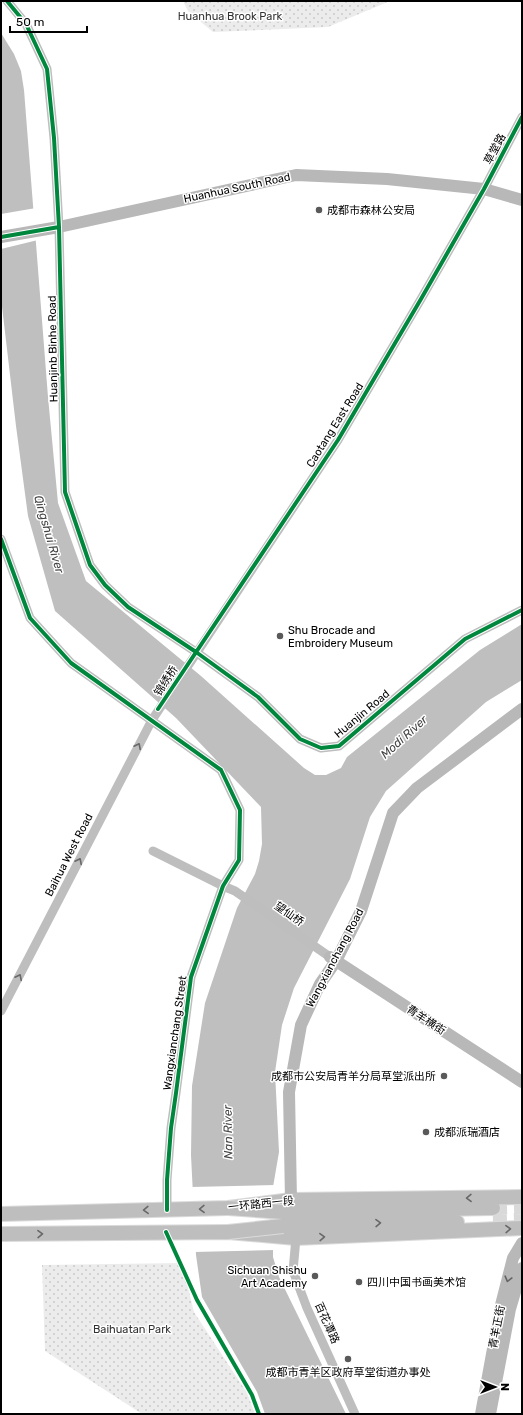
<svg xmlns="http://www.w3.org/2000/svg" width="523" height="1415" font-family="Rubik,'Noto Sans SC',sans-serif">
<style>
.park{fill:url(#park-dots)}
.water{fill:#bfbfbf}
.pier{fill:#fff}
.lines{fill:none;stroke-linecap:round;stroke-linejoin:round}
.primary-tunnel{stroke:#d9d9d9;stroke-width:14;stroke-dasharray:14 7;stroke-linecap:butt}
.primary-casing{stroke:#dbdbdb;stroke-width:16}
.street{stroke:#bebebe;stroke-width:9}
.secondary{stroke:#b8b8b8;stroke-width:12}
.primary{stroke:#bebebe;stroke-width:14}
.primary-bridge-casing{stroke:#dbdbdb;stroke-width:16;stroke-linecap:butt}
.primary-bridge{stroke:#bebebe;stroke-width:14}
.cycleway-casing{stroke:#fff;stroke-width:6}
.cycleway{stroke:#00873e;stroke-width:4}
.oneway{stroke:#686868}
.oneway2{stroke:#656565}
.poi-dot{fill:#595959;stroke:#fff;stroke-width:1.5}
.labels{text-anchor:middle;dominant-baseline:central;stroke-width:3;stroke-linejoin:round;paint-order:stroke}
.park-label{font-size:11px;fill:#333;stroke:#fff}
.street-label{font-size:11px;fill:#000;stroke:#fff}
.poi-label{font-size:11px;fill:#000;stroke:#fff;text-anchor:start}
.water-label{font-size:12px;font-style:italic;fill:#444;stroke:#fff}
</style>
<defs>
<pattern id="park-dots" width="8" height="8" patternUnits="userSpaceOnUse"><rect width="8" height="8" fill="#ececec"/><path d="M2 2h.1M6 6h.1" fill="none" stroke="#c9c9c9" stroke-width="1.8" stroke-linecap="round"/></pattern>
</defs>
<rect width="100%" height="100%" fill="#fff"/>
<path class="park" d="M183,1h207l-62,26 -115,5 -25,-21z
M182,1263l12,49 53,81 8,21h-113l-97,-63 -3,-86z"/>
<path class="water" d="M1,33l13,21 7,17 3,19 24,307 10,106 28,78 115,95 103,92 11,7h11l15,-7 6,-11 133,-107 42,-26v56l-36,22 -100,89 -16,26 -20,62 -56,109 -12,37 -7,47 4,80 -6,35v70l6,20 67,137h-81l-8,-22 -55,-95 -6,-42 -5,-100 1,-69 13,-83 32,-95 18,-34 4,-13 3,-17 -1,-37 -85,-89 -121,-107 -27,-95 -12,-90 -15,-128z"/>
<path class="pier" d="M36,208l2,32 -37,9v-35z
M276,1185l-1,65 -81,2 -3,-65z"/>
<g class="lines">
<path class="primary-tunnel" d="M493,1208l29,-1
M493,1221l29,-1"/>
<g class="primary-casing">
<path id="primary" d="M283,1212l210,-4
M1,1214l227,-6 63,-8 231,-3
M283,1226l174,-4
M1,1234l227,-2 68,6 226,-10"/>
</g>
<path class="street" d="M7,1l19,23 21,45 7,69 5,89 6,265 25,73 15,20 23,22 68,45 62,45 42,42 21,9 18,-2 126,-107 57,-29
M1,539l29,79 41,45 150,107 19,40 -1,50 -16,26 -32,91 -15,116 -5,35 -4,52v30
M153,851l70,35 12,5 95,66
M1,1011l151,-291 186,-280 83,-141 63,-110 38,-72
M296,1238l-3,33 14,37 48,106"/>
<path class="secondary" d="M1,237l58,-10 237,-52 91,4 97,10 38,11
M330,957l192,125
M291,1200l-2,-108 12,-67 19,-41 16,-23 25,-50 32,-98 24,-25 105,-79
M481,1414l20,-109 12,-47 9,-15
M490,1414l20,-105 12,-41"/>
<use href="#primary" class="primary"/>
<g class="primary-bridge-casing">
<path id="primary-bridge" d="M228,1208l55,4
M228,1232l55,-6"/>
</g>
<use href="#primary-bridge" class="primary-bridge"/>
<g class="cycleway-casing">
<path id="cycleway" d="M7,1l19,23 21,45 7,69 5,89 6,265 25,73 15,20 23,22 68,45 62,45 42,42 21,9 18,-2 126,-107 57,-29
M1,237l58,-10
M1,539l29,79 41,45 150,107 19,40 -1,50 -16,26 -32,91 -15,116 -5,35 -4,52v30
M158,709l180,-269 83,-141 63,-110 38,-72
M166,1232l31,68 55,95 7,19"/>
</g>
<use href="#cycleway" class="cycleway"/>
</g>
<defs><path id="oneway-chevron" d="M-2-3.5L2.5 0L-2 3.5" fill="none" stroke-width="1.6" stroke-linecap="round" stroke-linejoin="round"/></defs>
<g class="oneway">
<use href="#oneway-chevron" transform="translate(138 746) rotate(-63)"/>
<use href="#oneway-chevron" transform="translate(79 861) rotate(-63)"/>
<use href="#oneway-chevron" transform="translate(19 977) rotate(-63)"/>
<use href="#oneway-chevron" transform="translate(469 1198) rotate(179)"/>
<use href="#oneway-chevron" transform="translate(202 1209) rotate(179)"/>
<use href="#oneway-chevron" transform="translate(146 1210) rotate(178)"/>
<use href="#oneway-chevron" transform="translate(378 1223) rotate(-1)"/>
<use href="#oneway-chevron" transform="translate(508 1229) rotate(-2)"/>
<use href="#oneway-chevron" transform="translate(40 1234) rotate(-1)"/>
<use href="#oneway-chevron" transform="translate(322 1237) rotate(-2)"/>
</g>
<use class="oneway2" href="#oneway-chevron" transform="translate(508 1279) rotate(105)"/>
<g class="poi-dot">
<circle cx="319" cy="210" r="4"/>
<circle cx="280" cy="636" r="4"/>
<circle cx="444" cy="1076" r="4"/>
<circle cx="426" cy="1132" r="4"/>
<circle cx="315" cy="1276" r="4"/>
<circle cx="359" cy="1282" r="4"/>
<circle cx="348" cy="1359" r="4"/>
</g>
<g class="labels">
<g class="park-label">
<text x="230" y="16">Huanhua Brook Park</text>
<text x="132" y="1329">Baihuatan Park</text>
</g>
<g class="street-label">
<text transform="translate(495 149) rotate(-62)">草堂路</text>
<text transform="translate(237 188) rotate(-12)">Huanhua South Road</text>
<text transform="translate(53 349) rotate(-91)">Huanjinb Binhe Road</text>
<text transform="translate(335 425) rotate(-58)">Caotang East Road</text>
<text transform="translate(166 681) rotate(-57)">锦绣桥</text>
<text transform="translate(362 714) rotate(-40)">Huanjin Road</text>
<text transform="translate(69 855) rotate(-63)">Baihua West Road</text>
<text transform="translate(289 914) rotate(35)">望仙桥</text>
<text transform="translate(335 958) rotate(-62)">Wangxianchang Road</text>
<text transform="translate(426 1020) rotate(33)">青羊横街</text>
<text transform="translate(175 1033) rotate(-82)">Wangxianchang Street</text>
<text transform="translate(261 1204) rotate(-6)">一环路西一段</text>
<text transform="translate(327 1323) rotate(66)">百花潭路</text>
<text transform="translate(497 1327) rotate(-79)">青羊正街</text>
</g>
<g class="poi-label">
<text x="327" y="210">成都市森林公安局</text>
<text x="288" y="630">Shu Brocade and<tspan x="288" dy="13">Embroidery Museum</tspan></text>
<text x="436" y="1076" text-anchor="end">成都市公安局青羊分局草堂派出所</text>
<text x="434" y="1132">成都派瑞酒店</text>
<text x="307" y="1270" text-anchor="end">Sichuan Shishu<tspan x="307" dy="13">Art Academy</tspan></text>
<text x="367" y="1282">四川中国书画美术馆</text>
<text x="348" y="1372" text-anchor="middle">成都市青羊区政府草堂街道办事处</text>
</g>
<g class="water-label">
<text transform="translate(49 534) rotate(74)">Qingshui River</text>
<text transform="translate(404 737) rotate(-42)">Modi River</text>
<text transform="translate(228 1132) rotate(-91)">Nan River</text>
</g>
</g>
<rect width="523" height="1415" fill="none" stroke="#000000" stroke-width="4"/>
<g transform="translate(495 1387) rotate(90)" stroke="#ffffff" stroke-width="3" paint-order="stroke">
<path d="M0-3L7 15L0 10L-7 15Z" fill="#000000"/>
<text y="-6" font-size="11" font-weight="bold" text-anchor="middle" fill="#000000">N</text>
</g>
<path d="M10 26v6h77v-6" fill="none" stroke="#000000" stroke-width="2"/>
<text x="16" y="26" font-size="12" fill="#000000" stroke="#ffffff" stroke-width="3" paint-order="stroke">50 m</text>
</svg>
